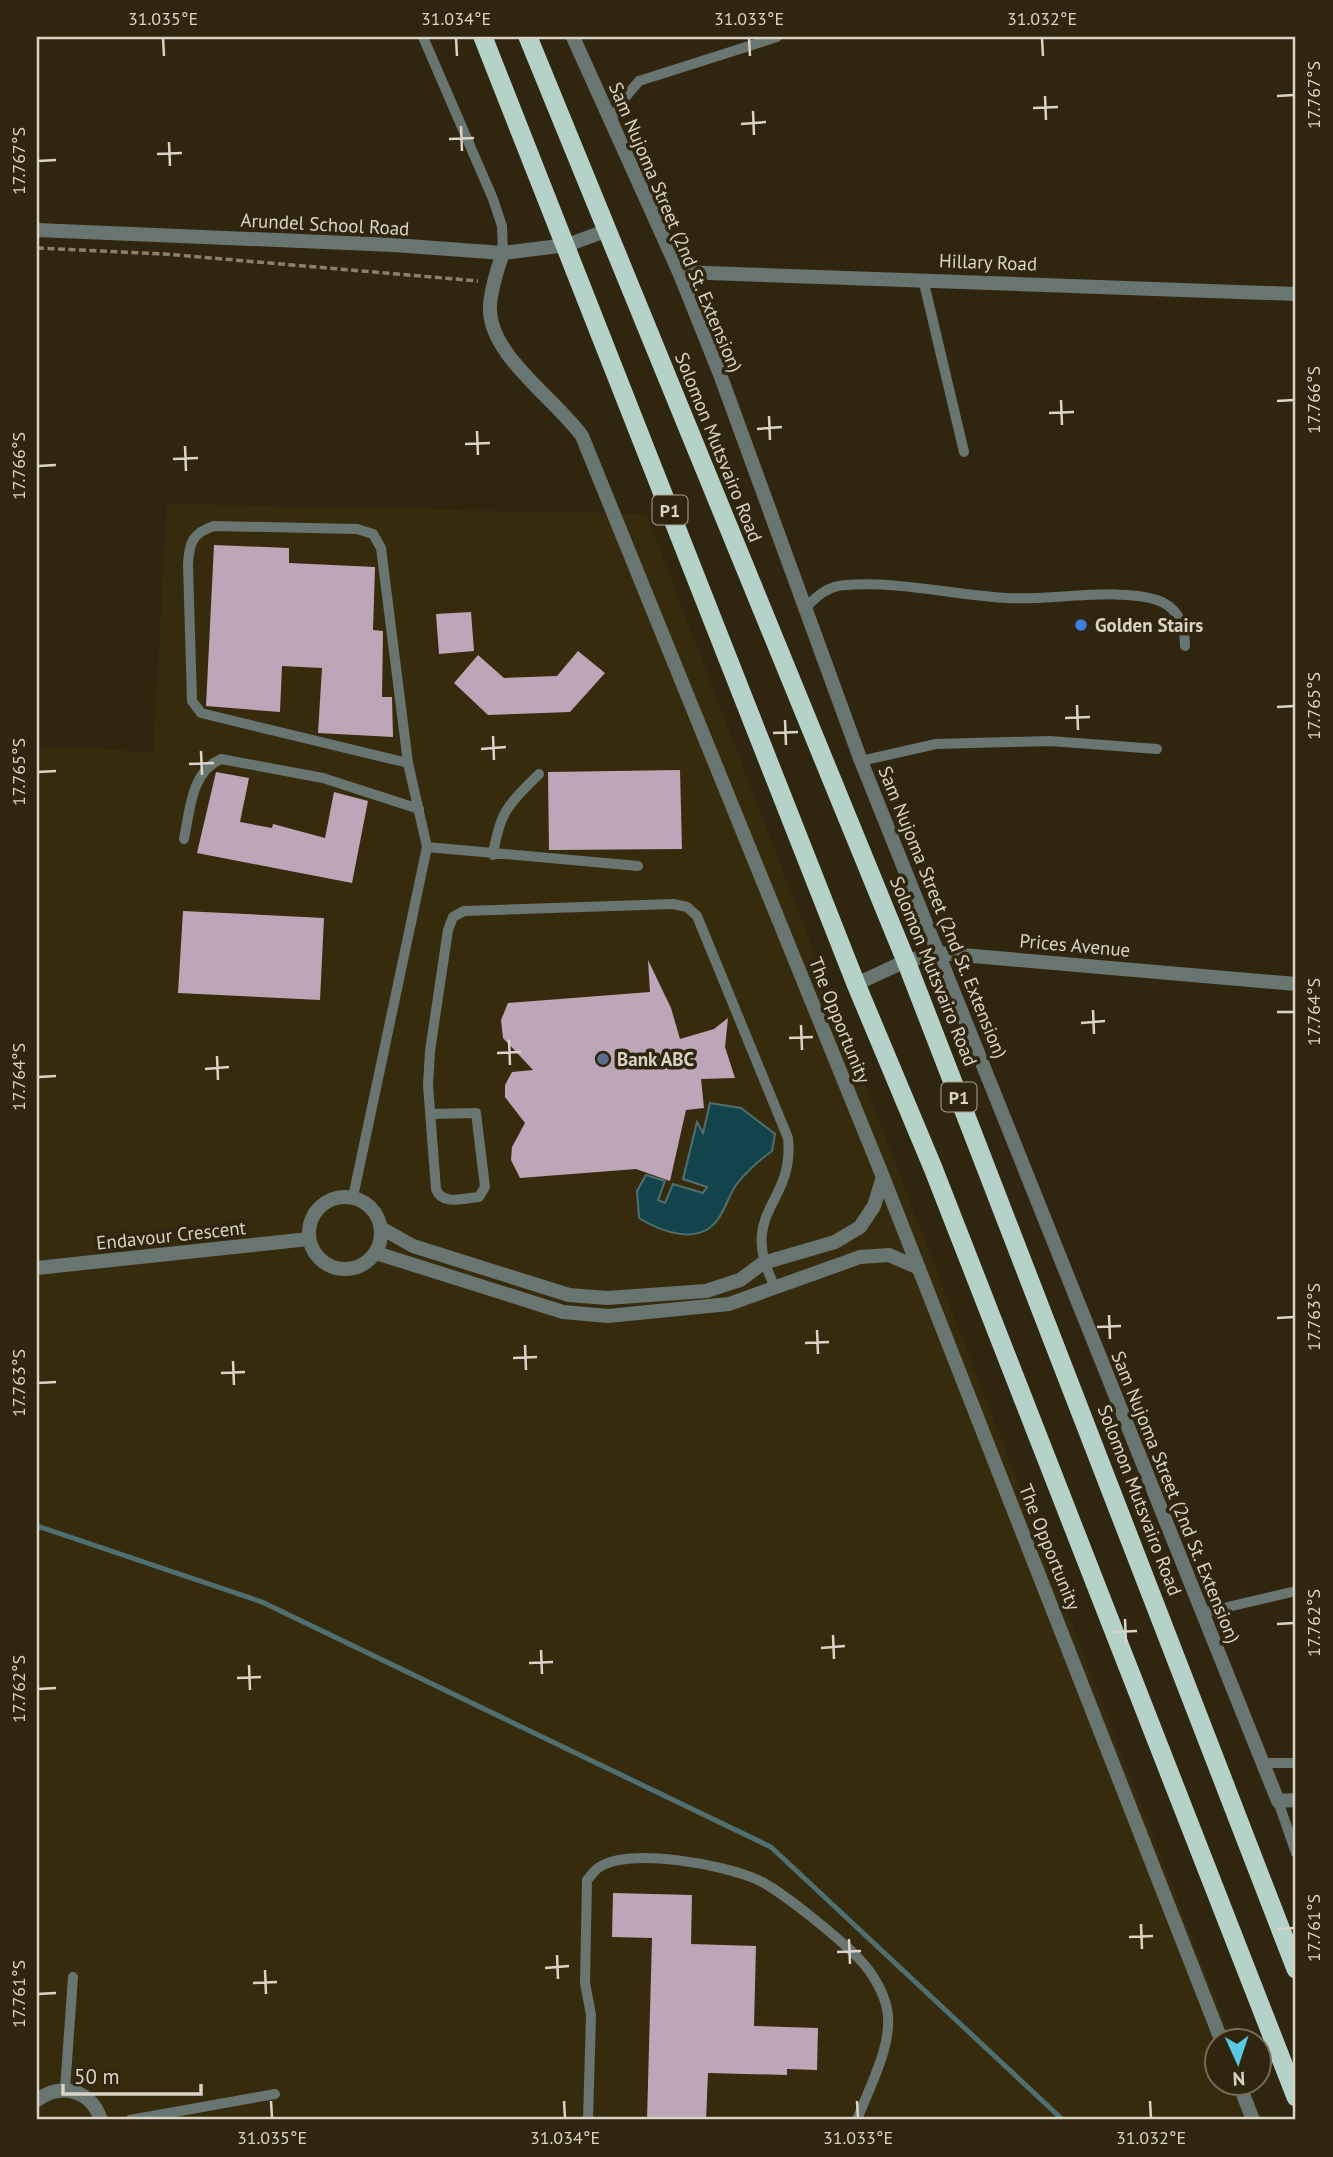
<svg xmlns="http://www.w3.org/2000/svg" width="1333" height="2157" font-family="'PT Sans',sans-serif">
<style>
.built{fill:#372b0d}
.water{fill:#14444b;stroke:#4f6f70;stroke-width:2}
.lines{fill:none;stroke-linecap:round;stroke-linejoin:round}
.stream{stroke:#4f6f70;stroke-width:5}
.building{fill:#bda6b8}
.path{stroke:#89816f;stroke-width:3.5;stroke-dasharray:7 3.5;stroke-linecap:butt}
.service{stroke:#687571;stroke-width:10}
.minor{stroke:#687571;stroke-width:14}
.trunk{stroke:#b4d2c8;stroke-width:19}
.ticks{fill:none;stroke:#dad4c7;stroke-width:2.5}
.shop-dot{fill:#3f7fe0;stroke:#302610;stroke-width:2.5}
.service-dot{fill:#5c6f8a;stroke:#302610;stroke-width:2.5}
.labels{text-anchor:middle;dominant-baseline:central;stroke-width:7;stroke-linejoin:round;paint-order:stroke}
.shield{fill:#302610;stroke:#a7a090;stroke-width:2}
.shield-label{font-size:18px;font-weight:bold;fill:#dad4c7}
.street-label{font-size:19px;fill:#dad4c7;stroke:#302610}
.poi-label{font-size:19px;font-weight:bold;fill:#dad4c7;stroke:#302610;text-anchor:start}
.neatline{fill:none;stroke:#dad4c7;stroke-width:2.5}
.ticks-label{font-size:18px;text-anchor:middle;fill:#dad4c7}
</style>
<rect width="100%" height="100%" fill="#302610"/>
<path class="built" d="M167,504l479,10 586,1527 -14,1v42h30l14,36h-1225v-1374l116,6z"/>
<path class="water" d="M710,1103l31,5 34,26 -3,17c-14,10 -25,20 -36,34 -7,10 -10,23 -18,34 -18,27 -57,13 -79,-1l-2,-27 9,-16 19,6 -7,19 7,3 8,-19 30,9 4,-6 -24,-8 14,-57 6,11z"/>
<g class="lines">
<path class="stream" d="M37,1526l225,76 509,245 292,273"/>
</g>
<path class="building" d="M214,545l75,3v15l86,4 -2,63 10,1 -1,66h10l1,40 -75,-4 4,-65 -40,-2 -2,46 -74,-6z
M471,612l3,39 -35,3 -3,-40z
M578,651l27,22 -35,39 -82,3 -34,-32 24,-28 26,23 53,-2z
M680,770l2,79 -133,1 -1,-78z
M216,772l33,6 -9,44 32,6 1,-4 52,14 9,-46 34,9 -16,82 -155,-30z
M183,911l141,7 -4,82 -142,-7z
M648,960l23,48 9,31 34,-10 14,-11 -3,29 10,31 -34,1 3,29 -18,2 -16,71 -34,-12 -116,9 -9,-18 1,-13 13,-24 -20,-26v-12l7,-13 21,-2 -30,-32 -2,-18 7,-17 142,-11z
M613,1893l79,2 -1,49 65,2 -2,80 64,2 -1,42 -30,-1v6l-79,-2 -2,47h-59l5,-182 -40,-1z"/>
<g class="lines">
<path class="path" d="M37,248l128,6 313,27"/>
<path class="service" d="M423,37l70,162 9,27 1,27
M610,123l13,-23 16,-19 138,-44
M923,279l41,173
M805,608c13,-13 23,-22 41,-23 53,-4 108,10 161,13 42,3 112,-11 150,2 21,7 28,25 28,46
M861,761l75,-17 114,-3 107,8
M184,839c6,-29 7,-67 37,-80l102,19 96,31
M427,847l211,19
M493,855c7,-44 15,-50 46,-81
M431,1114l45,-1 9,74 -6,10c-15,1 -37,9 -43,-8l-8,-104 2,-34 18,-121 5,-13 11,-6 209,-7 14,3 10,9 91,222c7,68 -52,72 -13,149
M353,1197l74,-350 -19,-84 -27,-215 -8,-14 -16,-5 -143,-3c-22,7 -25,17 -26,39l4,136 9,12 207,50
M1202,1613l94,-22
M1262,1763h34
M1278,1801l18,52
M65,2089l8,-112
M130,2120l145,-26
M588,2120l3,-105 -6,-32 2,-103c3,-3 7,-9 11,-12 30,-22 127,-3 160,12 24,11 86,62 104,82 11,12 22,31 25,47 7,35 -18,78 -30,111"/>
<path class="minor" d="M573,37l106,235 42,105 140,384 417,1040 18,-1
M37,230l357,15 109,8 64,-8 41,-15
M503,253c-6,17 -12,35 -13,53 -3,48 66,93 92,130l301,741 339,865
M679,272l617,22
M856,984l50,-23 33,-8 357,31
M309 1233a36 36 0 1 1 72 0a36 36 0 1 1-72 0Z
M381,1228l32,18 156,49 38,3 99,-7 34,-11 23,-17 72,-21 25,-15 14,-21 9,-29
M376,1253l187,59 45,4 121,-12 131,-47 29,-2 30,13
M37,1268l272,-29
M1239,2084l14,36
M37,2100c25,-18 54,-10 64,20"/>
<path class="trunk" d="M483,37l373,947 77,184 363,929
M528,37l378,924 390,1008"/>
</g>
<path class="ticks" d="M163,38l1,18M456,38l1,18M749,38l1,18M1042,38l1,18M1045,96l1,24M1277,96l17,-1M1033,108l25,-1M753,111l1,24M741,124l25,-2M461,126l1,25M449,139l25,-1M169,142l1,24M157,154l25,-1M38,161l18,-1M1061,400l1,25M1277,401l17,-1M1049,413l25,-1M769,416l1,24M757,429l25,-2M477,431l1,24M465,444l25,-1M185,446l1,25M173,459l25,-1M38,466l18,-1M1077,705l1,25M1277,707l17,-1M1065,718l25,-1M785,720l1,25M773,733l25,-1M493,736l1,24M481,749l25,-2M201,751l1,24M189,764l25,-1M38,772l18,-1M1093,1010l1,24M1277,1012h17M1081,1023l24,-2M801,1025l1,25M789,1038l24,-1M509,1040l1,25M497,1053l24,-1M217,1056l1,24M205,1069l24,-2M38,1077l18,-1M1109,1315l1,24M1277,1318l17,-1M1097,1327l24,-1M817,1330l1,24M805,1343l24,-1M525,1345l1,25M513,1358l24,-1M233,1361l1,24M221,1373l24,-1M38,1383l18,-1M1125,1619l1,25M1277,1624l17,-1M1113,1632l24,-1M833,1635l1,24M821,1648l24,-2M541,1650l1,24M529,1663l24,-1M249,1665l1,25M237,1678l24,-1M38,1689l18,-1M1141,1924l1,25M1277,1929l17,-1M1129,1937l24,-1M849,1939l1,25M837,1952l24,-1M557,1955l1,24M545,1968l24,-2M265,1970l1,24M253,1983l24,-1M38,1994l18,-1M271,2101l1,17M564,2101l1,17M857,2101l1,17M1150,2101l1,17"/>
<circle class="shop-dot" cx="1081" cy="625" r="7"/>
<circle class="service-dot" cx="603" cy="1059" r="7"/>
<g class="labels">
<g class="shield">
<rect x="652.5" y="495.5" width="35" height="29" rx="5"/>
<rect x="941.5" y="1082.5" width="35" height="29" rx="5"/>
</g>
<g class="shield-label">
<text x="670" y="510">P1</text>
<text x="959" y="1097">P1</text>
</g>
<g class="street-label">
<text transform="translate(325 224) rotate(3)">Arundel School Road</text>
<text transform="translate(676 227) rotate(67)">Sam Nujoma Street (2nd St. Extension)</text>
<text transform="translate(988 262) rotate(2)">Hillary Road</text>
<text transform="translate(719 447) rotate(68)">Solomon Mutsvairo Road</text>
<text transform="translate(943 912) rotate(68)">Sam Nujoma Street (2nd St. Extension)</text>
<text transform="translate(1075 945) rotate(5)">Prices Avenue</text>
<text transform="translate(934 971) rotate(68)">Solomon Mutsvairo Road</text>
<text transform="translate(840 1020) rotate(68)">The Opportunity</text>
<text transform="translate(171 1235) rotate(-6)">Endavour Crescent</text>
<text transform="translate(1176 1497) rotate(68)">Sam Nujoma Street (2nd St. Extension)</text>
<text transform="translate(1140 1500) rotate(69)">Solomon Mutsvairo Road</text>
<text transform="translate(1050 1547) rotate(68)">The Opportunity</text>
</g>
<g class="poi-label">
<text x="1095" y="625">Golden Stairs</text>
<text x="617" y="1059">Bank ABC</text>
</g>
</g>
<rect width="1333" height="2157" fill="none" stroke="#302610" stroke-width="77"/>
<g transform="translate(1238 2062) rotate(177)"><circle r="33" fill="#302610" stroke="#746c59" stroke-width="2"/>
<path d="M0-5L12 26L0 18L-12 26Z" fill="#58c8e4"/>
<text y="-10" font-size="19" font-weight="bold" text-anchor="middle" fill="#dad4c7">N</text>
</g>
<path d="M63 2084v10h138v-10" fill="none" stroke="#dad4c7" stroke-width="3.5"/>
<text x="74" y="2084" font-size="21" fill="#dad4c7" stroke="#302610" stroke-width="5" paint-order="stroke">50 m</text>
<rect x="38" y="38" width="1256" height="2080" class="neatline"/>
<g class="ticks-label">
<text x="163" y="25">31.035°E</text>
<text x="456" y="25">31.034°E</text>
<text x="749" y="25">31.033°E</text>
<text x="1042" y="25">31.032°E</text>
<text transform="translate(1314 95) rotate(-90)" y="6">17.767°S</text>
<text transform="translate(19 161) rotate(-90)" y="6">17.767°S</text>
<text transform="translate(1314 400) rotate(-90)" y="6">17.766°S</text>
<text transform="translate(19 466) rotate(-90)" y="6">17.766°S</text>
<text transform="translate(1314 706) rotate(-90)" y="6">17.765°S</text>
<text transform="translate(19 772) rotate(-90)" y="6">17.765°S</text>
<text transform="translate(1314 1012) rotate(-90)" y="6">17.764°S</text>
<text transform="translate(19 1077) rotate(-90)" y="6">17.764°S</text>
<text transform="translate(1314 1317) rotate(-90)" y="6">17.763°S</text>
<text transform="translate(19 1383) rotate(-90)" y="6">17.763°S</text>
<text transform="translate(1314 1623) rotate(-90)" y="6">17.762°S</text>
<text transform="translate(19 1689) rotate(-90)" y="6">17.762°S</text>
<text transform="translate(1314 1928) rotate(-90)" y="6">17.761°S</text>
<text transform="translate(19 1994) rotate(-90)" y="6">17.761°S</text>
<text x="272" y="2144">31.035°E</text>
<text x="565" y="2144">31.034°E</text>
<text x="858" y="2144">31.033°E</text>
<text x="1151" y="2144">31.032°E</text>
</g>
</svg>
